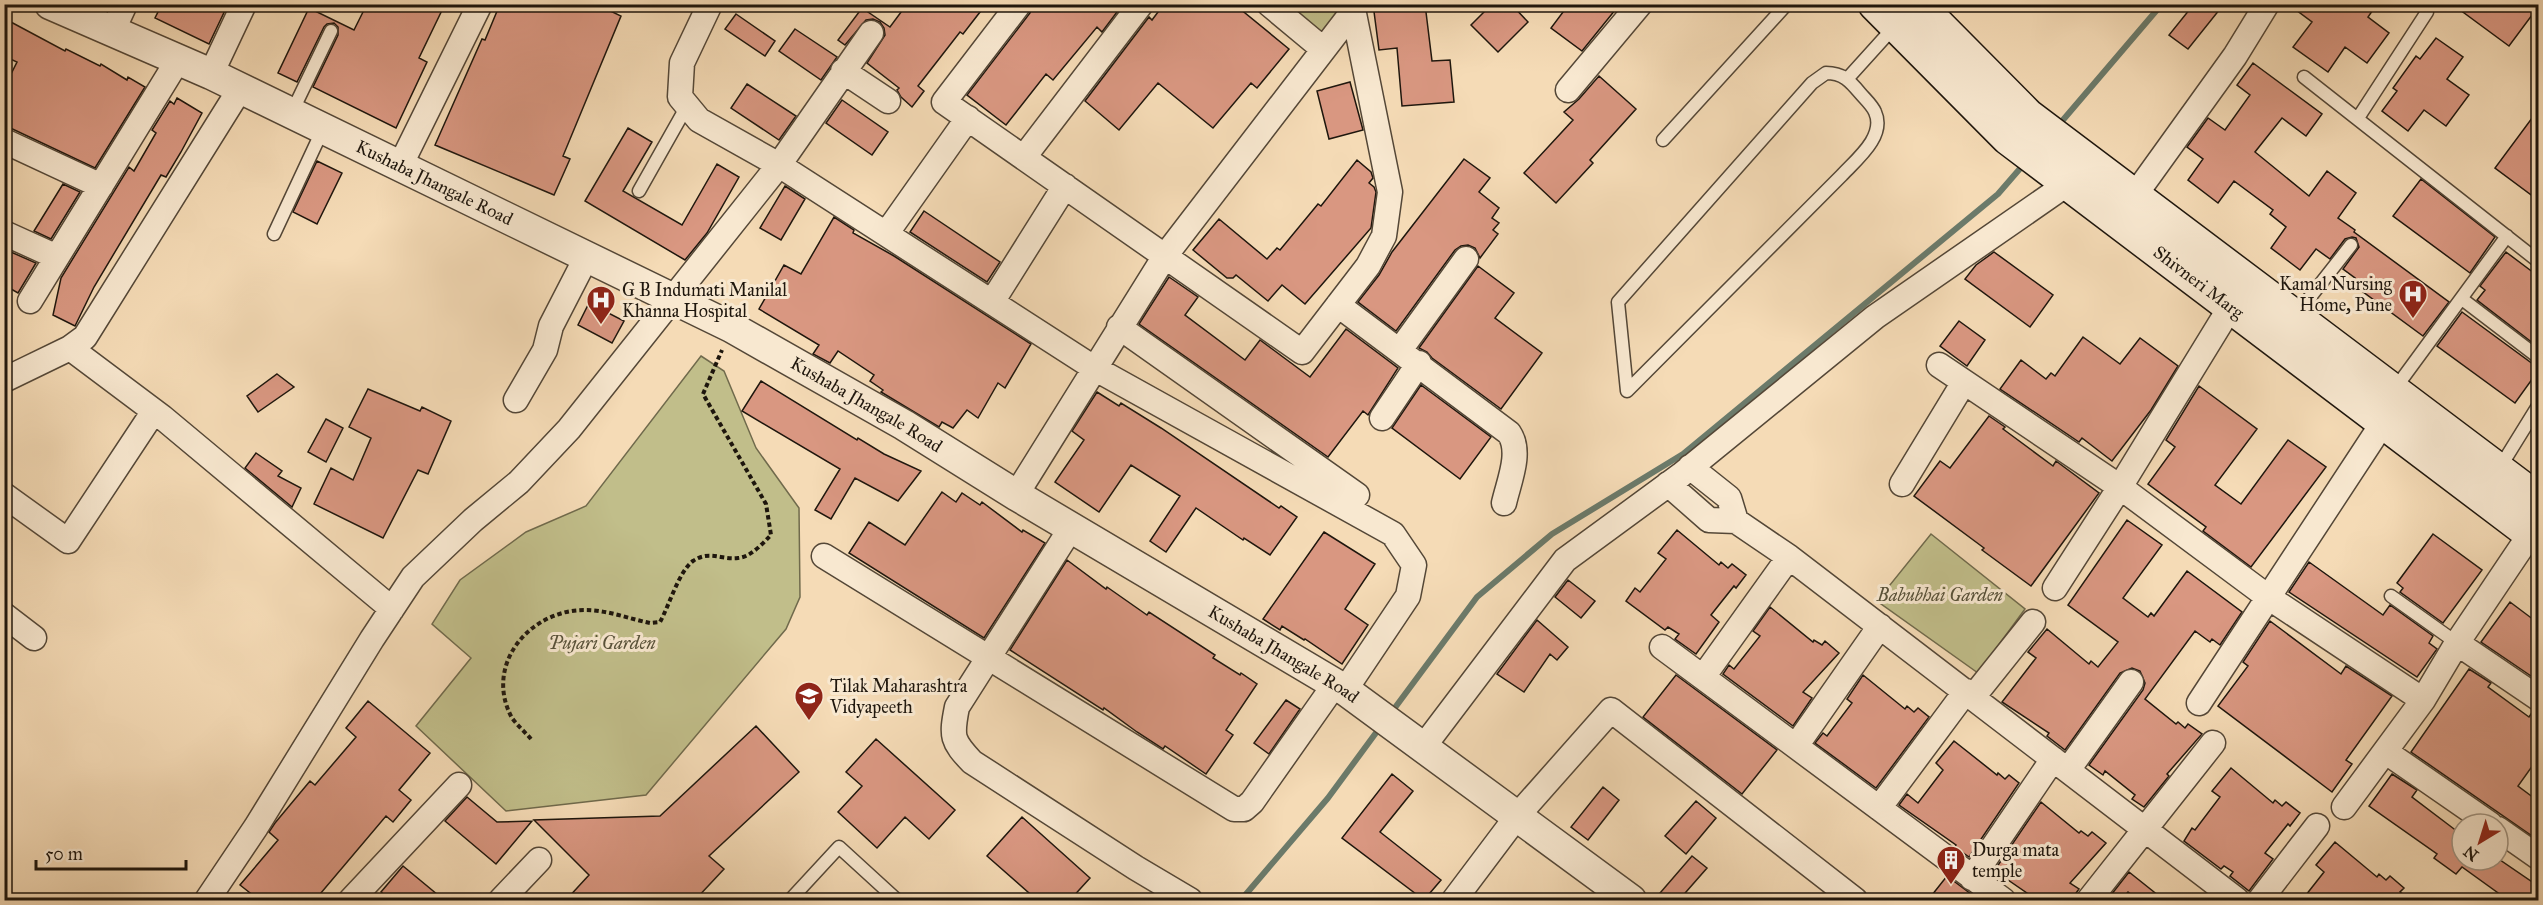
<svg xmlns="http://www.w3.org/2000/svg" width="2543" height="905" font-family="'IM FELL Great Primer',serif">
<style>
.green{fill:#c1be8a;stroke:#706a4c;stroke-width:1.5}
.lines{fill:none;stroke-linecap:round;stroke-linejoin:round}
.stream{stroke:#6b7a6a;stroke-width:6}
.building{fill:#d99781;stroke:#1e160d;stroke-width:1.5}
.service-casing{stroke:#544737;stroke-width:15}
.minor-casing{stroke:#544737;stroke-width:27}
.tertiary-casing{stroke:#544737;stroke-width:33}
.secondary-casing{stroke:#1e160d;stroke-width:36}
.path{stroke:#1e160d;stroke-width:4;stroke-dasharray:4.5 3;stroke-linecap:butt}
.service{stroke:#f8e8d0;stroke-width:12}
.minor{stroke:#f8e8d0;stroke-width:24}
.tertiary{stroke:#f8e8d0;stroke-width:30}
.secondary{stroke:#f8e8d0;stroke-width:33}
.labels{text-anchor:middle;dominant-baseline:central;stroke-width:6;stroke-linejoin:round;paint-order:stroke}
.street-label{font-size:18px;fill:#1e160d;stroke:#f8e8d0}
.poi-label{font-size:18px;fill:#1e160d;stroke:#f8e8d0;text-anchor:start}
.park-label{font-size:18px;font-style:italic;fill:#575139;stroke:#f8e8d0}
</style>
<rect width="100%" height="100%" fill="#f5dbb6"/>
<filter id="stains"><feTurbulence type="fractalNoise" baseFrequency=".00333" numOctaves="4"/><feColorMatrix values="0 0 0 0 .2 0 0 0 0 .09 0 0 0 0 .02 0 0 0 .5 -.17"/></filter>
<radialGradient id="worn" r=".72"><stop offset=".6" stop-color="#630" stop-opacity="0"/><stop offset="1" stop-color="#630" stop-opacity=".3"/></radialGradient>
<path class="green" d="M1344,4l-24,35 -42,-34z
M701,356l23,15 32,77 43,60 1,89 -14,32 -140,166 -140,16 -90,-85 55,-68 -39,-34 28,-44 66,-48 60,-26z
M1931,534l94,75 -47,64 -101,-72z"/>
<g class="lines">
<path class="stream" d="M2057,127l105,-123
M1391,713l86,-116 75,-63 131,-80 315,-260 26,-30
M1241,900l87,-102 53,-72"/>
</g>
<path class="building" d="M162,4h66l-19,40 -54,-26z
M367,4h78l-26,54 8,4 -31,66 -83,-41 25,-52v-8l-4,-4 -7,1 -3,3 -27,55 -19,-9 31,-65 45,22z
M500,4h96l25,12 -58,140 7,3 -16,36 -119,-50 47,-106 3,1z
M907,4h63l10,8 -17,22 -3,-2 -42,54 6,5 -12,16 -11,-10 -4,-7 2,-2 -32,-25 18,-28 -1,-7 -4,-6 -7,-3 -7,1 -21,25 -7,-5 24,-32 28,19z
M1033,4h90l-21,28 -5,-5 -44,53 -7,-6 -40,51 -39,-30 63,-82z
M1164,4h70l55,45 -32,39 -6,-5 -38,45 -55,-45 -39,47 -34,-29 64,-84 3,3z
M1373,4h52l7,57 18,-1 4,42 -52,4 -5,-58 -18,2z
M1492,4h19l17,18 -30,30 -27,-27z
M1569,4h51l-38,47 -31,-23z
M2194,4h30l-36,45 -19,-14z
M2288,4h89l-9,13 21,16 -22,30 -22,-16 -17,25 -35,-25 19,-25z
M2452,4h86v3l-29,39z
M736,14l39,27 -10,15 -40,-27z
M9,21l56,30 1,-2 34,17 1,-2 26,16 1,-3 17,10 -50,81 -91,-43v-37l13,-26 -13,-6v-27z
M795,29l42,28 -16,23 -42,-29z
M2436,38l27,19 -16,22 22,16 -23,31 -22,-16 -16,21 -26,-20 15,-20 -4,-3 23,-32 4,3z
M2253,63l69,51 -16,22 -24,-18 -27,34 54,44 18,-25 29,22 -18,25 17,12 -1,2 95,70 -26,34 -72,-53 4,-5 -12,-9 16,-22 -3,-9 -4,-1 -7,2 -15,20 -14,-10 -16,21 -29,-22 15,-21 -16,-13 3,-4 -39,-29 -16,22 -30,-23 15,-21 -16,-12 21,-29 17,12 25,-35 -13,-10z
M1599,76l37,33 -46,51 3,3 -37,40 -32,-30 49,-53 -9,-8 15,-13z
M1350,82l13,48 -34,9 -12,-48z
M747,84l49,32 -17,24 -48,-32z
M177,98l25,15 -21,39 -15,25 -5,-2 -67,112 -19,39 -22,-11 8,-37 68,-111 5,4 22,-38 -4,-3 18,-29 4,3z
M842,100l46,32 -16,23 -46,-32z
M2538,110v90l-43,-32z
M628,128l24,14 -29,49 59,34 35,-61 22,13 -32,56 -22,27 -100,-59z
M1464,159l26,19 -11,14 20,16 -7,10 7,5 -6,7 5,4 -18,24 -5,-10 -7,-3 -7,1 -6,4 -59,81 -38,-29 21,-27 13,-23z
M1357,160l14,12 2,6 -4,5 5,4 2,5 -5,36 -66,76 -23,-19 -14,16 -32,-26 -3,3h-6l-34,-28 26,-31 48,40 10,-11 3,2 38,-46 3,2z
M317,161l25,12 -25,51 -24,-12z
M2421,179l74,58 -25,36 -77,-57z
M63,184l17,8 -29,47 -17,-8z
M785,186l20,13 -24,41 -21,-12z
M924,211l76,51 -13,20 -77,-50z
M834,217l20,13 -1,3 41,23 137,88 -26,44 -7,-5 -20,35 -11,-8 -14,18 -11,-6 -3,5 -58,-35 2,-2 -13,-9 4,-6 -36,-24 -8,12 -17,-9 6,-9 -60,-36 25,-44 17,9z
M4,249l32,14 -18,30 -14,-8z
M1994,252l59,43 -23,32 -65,-48 11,-14z
M2506,252l32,24v71l-61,-47 8,-10 -5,-4z
M1478,266l36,27 -19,25 47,35 -41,56 -69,-51 -5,-6 -8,-4z
M1169,277l29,20 -13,18 60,45 15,-20 50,37 36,-48 52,39 -30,47 -5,-4 -35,46 -189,-133z
M589,303l35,18 -12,22 -34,-18z
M2462,312l71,52 5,1v6l-23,32 -78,-57z
M1959,321l26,19 -18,26 -27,-20z
M2083,337l37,27 20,-26 38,28 -27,44 -39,51 -30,-23 -3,4 -79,-53 21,-29 25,19 5,-6 4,3z
M277,374l17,13 -36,25 -11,-16z
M761,381l96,59 1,-2 26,16 37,17 -23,30 -43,-23 -24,41 -16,-9 25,-41 -98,-58z
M1421,385l70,52 -31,42 -68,-51z
M2199,386l58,43 -42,56 26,19 47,-64 38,27 -75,100 -48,-36 3,-4 -58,-43 27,-37 -9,-7z
M368,389l52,22 2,-4 29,14 -23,53 -10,-4 -35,68 -69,-34 17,-36 22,12 18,-42 -22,-11z
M1097,392l22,14 2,-3 40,25 118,80 2,-2 16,11 -27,38 -26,-17 -1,2 -47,-32 -30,44 -16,-11 30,-45 -49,-31 -32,47 -44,-30 29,-42 -12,-9z
M1989,416l16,11 -2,2 50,37 3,-5 43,32 -68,93 -49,-36 2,-2 -70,-52 26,-35 10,7z
M326,419l17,9 -17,34 -18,-10z
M256,453l26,18 -4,5 23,12 -9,19 -47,-39z
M942,492l14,10 6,-9 18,12 2,-3 40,30 1,-2 22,13 -61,95 -135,-85 20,-31 36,23z
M2127,520l35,25 -39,53 25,19 3,-4 3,3 33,-45 55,41 -22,33 -8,-6 -2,3 -15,-11 -50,68 31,25 2,-2 7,6 3,-4 14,10 -35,40 2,2 -25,31 -12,-8 3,-4 -30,-24 -2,4 -14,-10 54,-75 2,-7 -5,-12 -8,-3 -12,5 -55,77 -18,-14 2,-3 -47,-31 34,-44 -8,-6 19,-23 42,35 2,-3 7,6 20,-25 -50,-37z
M1677,530l42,35 2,-3 7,6 4,-4 14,11 -10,13 -2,-2 -23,29 8,7 -23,32 -21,-15 4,-5 -11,-7 -3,3 -39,-29 9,-13 5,4 26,-33 -8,-6z
M1324,532l51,32 -30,45 23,16 -26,39 -37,-25 -1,1 -22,-14 -2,4 -17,-11z
M2433,534l49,36 -39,53 -43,-31 3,-4 -6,-5z
M1067,560l39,29 1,-2 40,28 2,-3 66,43 -2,3 27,17 1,-2 16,11 -31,46 7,5 -27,39 -41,-28 -2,3 -26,-17 -33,-24 -1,2 -93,-60z
M2309,562l74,53 7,-10 43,31 -4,7 8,6 -20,28 -128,-85z
M1568,580l27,21 -14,17 -26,-21z
M2510,602l28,21v49l-4,6 -53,-36z
M1770,607l43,35 1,-2 8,5 3,-4 14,12 -36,39 9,6 -19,28 -70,-52 6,-9 5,4 26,-33 -7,-5z
M1537,620l31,27 -11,13 -7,-6 -26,38 -27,-18z
M2270,621l71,53 5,-8 46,30 -46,64 6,4 -20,28 -114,-86 30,-40 -5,-4z
M2469,669l22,14 -3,4 41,30 4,-6 5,1v46l-20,28 20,15v39l-127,-88z
M1676,675l101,75 -35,44 -99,-77z
M1863,675l42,34 2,-3 7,6 4,-4 11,9 -53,71 -61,-45 8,-10 4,3 25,-33 -5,-4z
M1286,700l14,9 -31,45 -15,-11z
M368,701l62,52 -31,37 12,10 -18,22 -7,-6 -71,84h-56l-19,-15 38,-45 -9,-8 6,-9 35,-42 5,4 41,-48 -10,-9z
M756,726l43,46 -90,84 15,13 -29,31h-129l23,-25 -55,-55 126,-4z
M876,739l79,71 -26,29 -24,-22 -28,31 -39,-36 24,-26 -16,-14z
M1954,741l43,34 1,-2 7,6 4,-4 10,8 -50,74 -14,-10 1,-2 -57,-40 8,-11 11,9 25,-33 -7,-7z
M2231,768l42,35 2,-3 7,6 4,-4 14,11 -10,13 -2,-2 -23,29 8,6 -24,32 -19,-15 3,-4 -9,-6 -3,3 -37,-28 8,-13 3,2 25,-33 -8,-6z
M1392,774l21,17 -33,41 61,48 -17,20 -82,-62z
M2392,774l25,16 -5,7 50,38v25h38l38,26 -10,14h-20l-46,-33 -6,7 -22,-16 3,-4 -68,-48z
M1603,787l16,13 -31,40 -17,-13z
M467,797l30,25 35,-1 -36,43 -51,-43z
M1696,801l20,17 -30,36 -21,-18z
M2041,802l38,31 2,-2 7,5 4,-4 14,11 -36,40 9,6 -8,11h-34l-29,-20 -2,3 -14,-9z
M1022,817l68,61 -20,22h-33l-50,-44z
M2335,842l42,35 2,-3 7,6 4,-4 14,12 -4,4 12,8h-110l22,-28 -8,-7z
M1692,856l15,12 -28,32h-25z
M403,866l41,34h-53l-10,-8z
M2129,872l35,28h-26l-10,-8 -7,8 -10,-5z
M1947,876l28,21 -3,3h-44z"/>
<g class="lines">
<g class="service-casing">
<path id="service" d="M1826,73c17,0 24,8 34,20 5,6 12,12 15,19 11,24 -18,47 -33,63l-215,216 -9,-89 194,-219z
M2304,77l234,184
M1848,78l47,-52
M292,112l39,-81
M2358,118l69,-106
M1663,140l124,-136
M639,191l48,-85
M274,234l49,-105
M2462,299l76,58
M2296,315l55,-70
M2394,390l113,-154
M2499,469l39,-63
M2391,596l66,47
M790,900l49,-53 58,53"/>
</g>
<g class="minor-casing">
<path id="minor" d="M710,4l-28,59 -2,34 19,23 80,45 315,203 299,166 21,31 -6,31 -63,94
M1019,4l-75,98 358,250 66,-86 16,-30 6,-44 -38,-188
M1269,4l54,45
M113,30l12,-26
M843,71l45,30
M211,74l33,-70
M240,89l-155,248 -15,11 92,69 230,192
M1568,90l72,-86
M4,141l97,45
M1024,157l117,-153
M400,166l80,-162
M2135,195l100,-139 32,-52
M4,233l53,24
M886,234l82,-116
M30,301l148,-241
M992,302l73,-116
M1338,305l171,128c13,19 0,48 -5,70
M1119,327l238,168
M1400,350l66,-91
M1939,365l181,122 148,110 155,103
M4,380l66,-32
M516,400l29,-50 6,-24 36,-70
M1382,418l37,-55
M1690,467l39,31 7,23
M1668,484l41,36 27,1 53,36 448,343
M1902,484l62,-102
M4,495l64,46 86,-130
M1016,495l149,-239 189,-246
M1071,528l-114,179c-6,30 -5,34 15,55l164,106 54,32
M824,556l410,253h10l8,-7 83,-118
M2055,588l65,-101 111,-181
M4,615l30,23
M2457,643l81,55
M1662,647l341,253
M1703,677l86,-120
M1973,697l60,-75
M2199,703l193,-294
M1424,746l141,-186 116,-85 194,-158 192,-133
M1796,746l84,-120
M2386,752l104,72
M2068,770l63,-88
M2344,807l79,-107 34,-57 74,-110
M1879,808l87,-117
M2498,829l40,28
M1972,878l81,-119
M207,900l49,-73 116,-188 41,-62 60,-57 46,-38 50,-53 210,-264 92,-132
M351,900l108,-115
M501,900l38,-40
M1454,900l64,-85 93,-105 244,190
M2089,900l124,-157
M2260,900l57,-74"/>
</g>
<g class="tertiary-casing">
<g id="tertiary">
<path id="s1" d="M50,4l161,70 520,253 173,98 112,70 329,195 286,210"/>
</g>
</g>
<g class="secondary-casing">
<g id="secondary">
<path id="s2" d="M1875,4l133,134 530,401"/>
<path d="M1917,4l111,112 510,384"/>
</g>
</g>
<path class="path" d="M531,739c-6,-7 -14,-14 -19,-21 -29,-53 18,-109 74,-108 21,0 44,9 64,13l10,-1c9,-16 19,-51 33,-61 16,-11 28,-1 45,-3 13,-1 24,-14 33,-23l-5,-31 -63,-110 19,-44"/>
<use href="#service" class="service"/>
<use href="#minor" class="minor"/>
<use href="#tertiary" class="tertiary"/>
<use href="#secondary" class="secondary"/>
</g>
<defs>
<g id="hospital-pin" transform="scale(1.5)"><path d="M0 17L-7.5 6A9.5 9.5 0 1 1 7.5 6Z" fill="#8f2418" stroke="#f8e8d0"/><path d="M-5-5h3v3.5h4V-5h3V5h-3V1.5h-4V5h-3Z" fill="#fff"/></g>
<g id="university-pin" transform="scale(1.5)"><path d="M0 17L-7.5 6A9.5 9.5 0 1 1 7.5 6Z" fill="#8f2418" stroke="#f8e8d0"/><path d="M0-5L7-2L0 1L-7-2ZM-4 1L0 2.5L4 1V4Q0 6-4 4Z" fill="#fff"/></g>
<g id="building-pin" transform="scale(1.5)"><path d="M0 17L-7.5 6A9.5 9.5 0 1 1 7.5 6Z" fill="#8f2418" stroke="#f8e8d0"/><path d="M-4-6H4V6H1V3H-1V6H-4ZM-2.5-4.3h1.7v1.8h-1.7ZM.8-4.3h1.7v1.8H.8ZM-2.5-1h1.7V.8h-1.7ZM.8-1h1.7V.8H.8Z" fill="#fff"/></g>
</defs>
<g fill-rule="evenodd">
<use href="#hospital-pin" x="2413" y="294"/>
<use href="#hospital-pin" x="601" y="300"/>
<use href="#university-pin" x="809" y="696"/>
<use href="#building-pin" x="1951" y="860"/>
</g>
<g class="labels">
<g class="street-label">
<text stroke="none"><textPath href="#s1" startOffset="424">Kushaba Jhangale Road</textPath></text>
<text stroke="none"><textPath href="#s2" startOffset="428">Shivneri Marg</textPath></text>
<text stroke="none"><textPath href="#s1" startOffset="910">Kushaba Jhangale Road</textPath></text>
<text stroke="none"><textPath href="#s1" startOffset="1396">Kushaba Jhangale Road</textPath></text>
</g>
<g class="poi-label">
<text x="2392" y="284" text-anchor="end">Kamal Nursing<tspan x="2392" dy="21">Home, Pune</tspan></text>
<text x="622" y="290">G B Indumati Manilal<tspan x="622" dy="21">Khanna Hospital</tspan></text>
<text x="830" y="686">Tilak Maharashtra<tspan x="830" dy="21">Vidyapeeth</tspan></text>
<text x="1972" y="850">Durga mata<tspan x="1972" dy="21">temple</tspan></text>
</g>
<g class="park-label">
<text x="1940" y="595">Babubhai Garden</text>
<text x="602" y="643">Pujari Garden</text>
</g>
</g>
<rect width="2543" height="905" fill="none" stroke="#f5dbb6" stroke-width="24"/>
<rect x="6" y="6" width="2531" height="893" fill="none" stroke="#1e160d" stroke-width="3"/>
<rect x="12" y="12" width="2519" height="881" fill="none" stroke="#1e160d" stroke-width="1.5"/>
<g transform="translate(2480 842) rotate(218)"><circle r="28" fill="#f8e8d0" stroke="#a19482" stroke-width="1.5"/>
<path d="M0-4.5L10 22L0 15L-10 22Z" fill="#8f2418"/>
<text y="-9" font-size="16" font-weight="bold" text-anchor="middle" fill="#1e160d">N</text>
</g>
<path d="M36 860v9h150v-9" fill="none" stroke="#1e160d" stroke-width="3"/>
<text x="45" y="860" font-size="18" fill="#1e160d" stroke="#f8e8d0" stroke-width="4.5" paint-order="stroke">50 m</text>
<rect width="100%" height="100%" filter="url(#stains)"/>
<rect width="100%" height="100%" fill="url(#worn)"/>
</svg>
